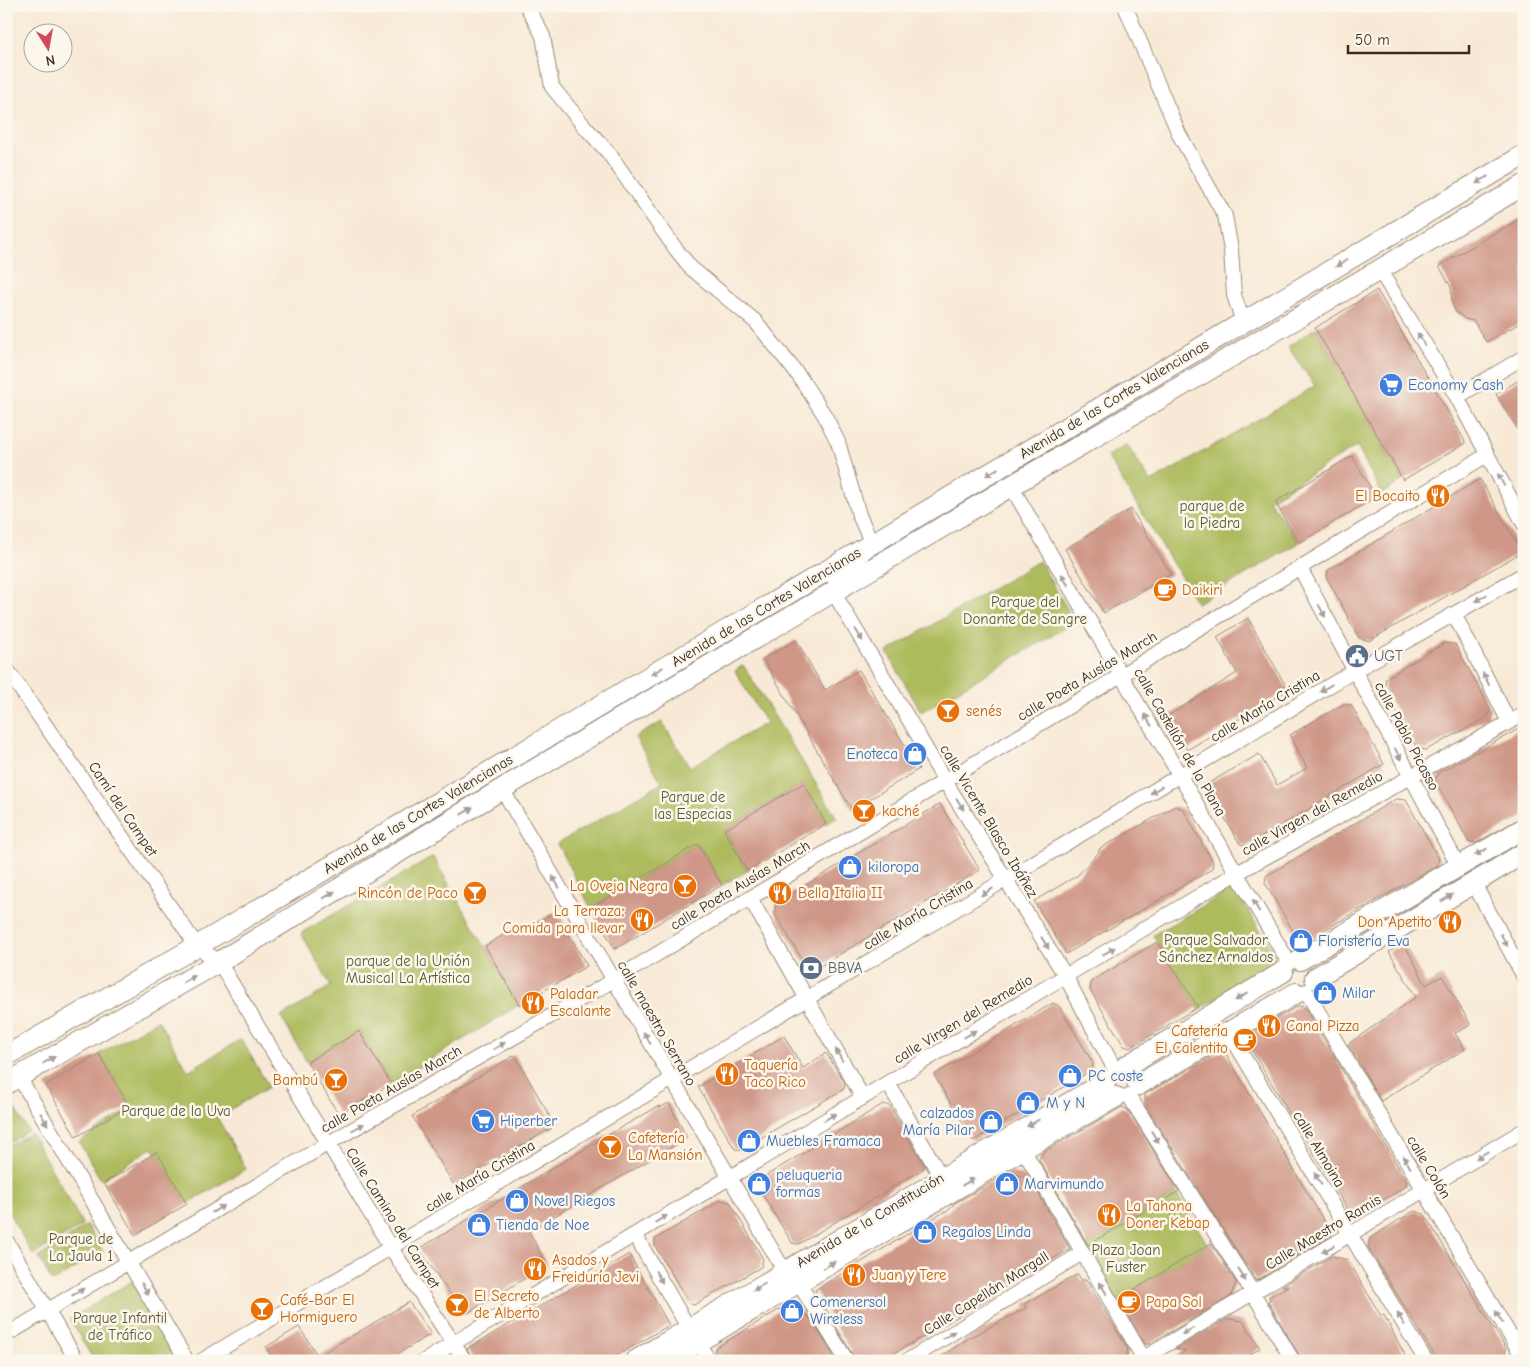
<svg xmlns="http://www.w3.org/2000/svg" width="1530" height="1367" font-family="'Comic Neue',sans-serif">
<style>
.green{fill:#adbb5d;stroke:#74723e}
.building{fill:#cf9787}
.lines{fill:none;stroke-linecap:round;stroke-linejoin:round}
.street-casing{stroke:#9a8a7a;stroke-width:16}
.secondary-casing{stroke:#9a8a7a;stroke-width:22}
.street{stroke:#fff;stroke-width:14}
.secondary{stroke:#fff;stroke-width:20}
.oneway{fill:#a79f9a}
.labels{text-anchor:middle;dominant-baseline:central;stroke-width:5;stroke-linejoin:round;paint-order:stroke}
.shop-label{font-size:15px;fill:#366cbe;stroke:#fbf7ec;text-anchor:start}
.street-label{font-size:15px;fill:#3b2a1e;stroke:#fbf7ec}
.food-label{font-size:15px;fill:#c56008;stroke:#fbf7ec;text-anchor:start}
.park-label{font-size:15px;fill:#5d5631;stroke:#fbf7ec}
.service-label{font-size:15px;fill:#4e5e75;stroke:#fbf7ec;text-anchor:start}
</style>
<rect width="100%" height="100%" fill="#fbf7ec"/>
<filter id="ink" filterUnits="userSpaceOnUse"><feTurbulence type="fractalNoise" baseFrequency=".02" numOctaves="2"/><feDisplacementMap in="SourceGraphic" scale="10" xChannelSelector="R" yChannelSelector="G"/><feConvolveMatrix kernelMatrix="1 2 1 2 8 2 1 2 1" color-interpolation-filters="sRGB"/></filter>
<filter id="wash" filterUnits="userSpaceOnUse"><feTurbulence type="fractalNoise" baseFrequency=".0096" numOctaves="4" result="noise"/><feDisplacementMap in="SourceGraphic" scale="20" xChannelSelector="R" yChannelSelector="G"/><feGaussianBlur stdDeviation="1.12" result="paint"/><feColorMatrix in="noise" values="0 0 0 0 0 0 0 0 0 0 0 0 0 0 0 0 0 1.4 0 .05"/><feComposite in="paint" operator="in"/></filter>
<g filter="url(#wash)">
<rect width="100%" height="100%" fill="#f8e9d6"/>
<path class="green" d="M1315,328l88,152 -21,14 -25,-48 -88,54 30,43 -102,60 -90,-147 20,-11 24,37 164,-96 -27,-39z
M1039,561l36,61 -154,90 -34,-60z
M743,665l94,153 -11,6 -23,-41 -79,47 23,41 -25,14 -24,-41 -107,64 -34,-64 105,-61 -27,-46 27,-15 28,45 76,-44 -31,-52z
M433,857l86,148 -128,79 -32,-53 -52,31 -26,-45 50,-31 -30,-53z
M1234,888l46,74 -81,47 -46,-74z
M158,1020l30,51 53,-32 28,48 -52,30 29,52 -59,35 -34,-57 -52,33 -22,-38 51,-33 -31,-55z
M11,1102l17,29 -22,14v-40z
M31,1133l52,92 -50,30 -27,-47v-61z
M1176,1193l32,52 -95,58 -32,-54z
M87,1225l16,27 -51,30 -13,-25z
M132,1281l46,80h1h-85l-24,-42z"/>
<g id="blocks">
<path class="building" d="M1524,216v105l-38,21 -12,-21 -9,-2 -9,-7 -4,-8 -1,-17 -12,-21z
M1377,290l89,153 -63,37 -88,-152z
M1524,377v63l-28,-46z
M1352,456l24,41 -77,46 -24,-41z
M1480,479l42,73 -153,89 -10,-3 -32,-60 1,-8z
M1131,509l40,65 -67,39 -39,-64z
M1248,618l40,72 -101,60 -21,-33 71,-44 -20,-36z
M796,640l29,50 34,-20 60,99 -67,41 -89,-151z
M1444,643l11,1 35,64 -2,9 -62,33 -9,-2 -33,-59 2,-11z
M1343,704l8,1 33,59 -137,82 -7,-2 -33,-56 2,-5 50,-29 18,31 30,-17 -17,-33z
M1524,726v90l-48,27 -7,-1 -34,-61 3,-8z
M804,783l22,41 -79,47 -23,-41z
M1396,799l10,1 33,59 -1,6 -133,76h-6l-34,-58 1,-7z
M940,804l40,66 -165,99 -9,-3 -31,-52 1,-11z
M1175,806l8,3 30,53 -1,7 -146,85 -32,-53 44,-26 21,-23v-3z
M698,844l24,41 -107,64 -24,-41z
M556,911l31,55 -68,39 -34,-59 36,-22 3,6z
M1157,942l41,65 -68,41 -6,-2 -34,-56 2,-9z
M1404,943l22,42 16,-9 29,49 -16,8 10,16 -84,52 -33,-57 68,-47 -27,-45z
M1053,1003l6,3 34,57 -1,7 -119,71 -39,-66z
M1298,1006l6,1 29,47 74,128 -1,4 -50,31 -5,-2 -105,-174 1,-6z
M359,1031l32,53 -52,31 -32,-53z
M784,1036l19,32 23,-15 19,30 -1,6 -104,61 -5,-1 -37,-62z
M1221,1051l4,1 106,181v3l-75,45 -111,-176v-11z
M99,1054l30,52 -53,31 -30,-52z
M515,1055l40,71 -101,59 -42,-69z
M669,1103l18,35 -158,93 18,34 -81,49 -8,-15 -3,2 -36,-52 187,-113 53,-30v2z
M883,1104l7,2 34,59 -1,4 -124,75 -7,-1 -34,-56 1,-7z
M1122,1107l5,2 52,82 -91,54 -49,-85 4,-8z
M157,1152l30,52 -52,31 -31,-52z
M1010,1172l20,7 40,70 -74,43 -1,3 -114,66h-25l-41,-71 129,-78h3l8,-9z
M721,1200l9,2 33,57 -2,8 -67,38 -5,-2 -19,-32 -15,-25v-7z
M1414,1211l10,3 82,134 -1,8 -8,5h-59l-70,-114 2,-9z
M1211,1243l25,39 -5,14 -81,48h-5l-26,-45z
M629,1254l40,71 -61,36h-134l-7,-12z
M1332,1256l16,4 33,56 3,-1 24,46h-106l-34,-60 2,-1 -1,-3 19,-11h-6z
M1078,1274l3,6h5l42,69 -2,12h-192l35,-23 57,-30 -1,-4z
M409,1302l22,32 -45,27h-111l-9,-14 33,-20 19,29z
M787,1305l7,1 16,12 27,43h-119l-3,-8v-5z
M1227,1319l16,2 17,27 -20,13h-72l17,-10 -9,-2z"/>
</g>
</g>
<g filter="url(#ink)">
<use href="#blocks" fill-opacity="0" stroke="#9a8a7a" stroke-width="1"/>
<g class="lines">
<g class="street-casing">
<path id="street" d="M527,6l16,30 9,51 33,40 23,25 67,96 16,20 65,54 43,54 26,40 13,26 21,73 13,29 -17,18 -19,15 -2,16 111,188 121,196 48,91
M1125,6l54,128 46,82 6,34 3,45 9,27
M1379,269l78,128 67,127
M1457,397l67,-40
M1011,486l278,477
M1300,568l158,297
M1454,614l55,108
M6,668l191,278 22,16 172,286 74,113
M502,789l283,483
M1473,882l51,95
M750,898l113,200
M1306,991l218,368
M1228,1031l198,330
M19,1077l168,284
M888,1083l53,94
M1129,1096l124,197 40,68
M1023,1149l122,212
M635,1235l54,94
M6,1240l71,121
M798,1282l49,79
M6,1335l321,-191 287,-164 873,-525
M698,1342l11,19
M201,1361l1153,-690 170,-97
M424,1361l813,-488 287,-159
M907,1361l175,-108
M1139,1361l385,-231"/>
</g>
<g class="secondary-casing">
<path id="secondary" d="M1300,960l224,-132
M1315,978l209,-125
M6,1056l191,-110 1327,-791
M1126,1066l157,-94
M6,1084l213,-122 283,-173 509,-303 513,-301
M1138,1085l158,-92
M635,1361l471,-280
M666,1361l357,-212 93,-52"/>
</g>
<use href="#street" class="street"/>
<use href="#secondary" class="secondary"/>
</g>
<defs><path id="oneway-solid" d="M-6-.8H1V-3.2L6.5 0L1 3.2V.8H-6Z" transform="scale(1.25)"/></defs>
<g class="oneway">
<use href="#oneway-solid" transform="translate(1482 180) rotate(149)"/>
<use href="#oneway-solid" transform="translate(1342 263) rotate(149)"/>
<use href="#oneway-solid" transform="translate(1421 339) rotate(-121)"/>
<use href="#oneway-solid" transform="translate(992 472) rotate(149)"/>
<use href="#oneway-solid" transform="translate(1501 480) rotate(-118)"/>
<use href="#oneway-solid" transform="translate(1065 580) rotate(-120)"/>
<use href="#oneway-solid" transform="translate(1481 598) rotate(150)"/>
<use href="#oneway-solid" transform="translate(1322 611) rotate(62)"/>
<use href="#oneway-solid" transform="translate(859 635) rotate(59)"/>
<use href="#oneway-solid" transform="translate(657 671) rotate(149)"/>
<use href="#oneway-solid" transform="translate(1486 679) rotate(-117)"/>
<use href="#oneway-solid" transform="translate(1326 688) rotate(149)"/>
<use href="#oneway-solid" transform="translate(1148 720) rotate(-121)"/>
<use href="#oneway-solid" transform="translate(1398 754) rotate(62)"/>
<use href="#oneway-solid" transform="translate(1156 790) rotate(149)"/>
<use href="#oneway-solid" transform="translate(960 804) rotate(58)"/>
<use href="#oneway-solid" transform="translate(467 811) rotate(-31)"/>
<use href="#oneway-solid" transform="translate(1481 852) rotate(151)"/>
<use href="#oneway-solid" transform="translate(556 882) rotate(-121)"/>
<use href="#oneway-solid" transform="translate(987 892) rotate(149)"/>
<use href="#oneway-solid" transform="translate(329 895) rotate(-31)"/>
<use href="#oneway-solid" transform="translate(1447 898) rotate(-31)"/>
<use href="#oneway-solid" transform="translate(1256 906) rotate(-120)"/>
<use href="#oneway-solid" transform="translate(1504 940) rotate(62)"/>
<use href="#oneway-solid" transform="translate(1045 943) rotate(58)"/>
<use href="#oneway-solid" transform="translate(1109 951) rotate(-31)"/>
<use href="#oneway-solid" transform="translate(189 979) rotate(-30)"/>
<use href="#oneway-solid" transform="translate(1241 997) rotate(149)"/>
<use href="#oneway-solid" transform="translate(970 1034) rotate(-31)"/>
<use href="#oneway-solid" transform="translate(647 1038) rotate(-120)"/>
<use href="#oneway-solid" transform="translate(499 1046) rotate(-30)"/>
<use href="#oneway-solid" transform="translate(839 1055) rotate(-120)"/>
<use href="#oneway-solid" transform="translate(49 1060) rotate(-30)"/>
<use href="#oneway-solid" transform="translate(830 1117) rotate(-31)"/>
<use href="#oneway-solid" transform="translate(44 1119) rotate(59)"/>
<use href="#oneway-solid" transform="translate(1033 1123) rotate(150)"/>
<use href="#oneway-solid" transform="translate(358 1127) rotate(-30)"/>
<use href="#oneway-solid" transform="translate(1155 1137) rotate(58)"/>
<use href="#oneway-solid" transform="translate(1482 1155) rotate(149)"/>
<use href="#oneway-solid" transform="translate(1407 1162) rotate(-120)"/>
<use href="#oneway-solid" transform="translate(1318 1179) rotate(-121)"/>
<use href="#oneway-solid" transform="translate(968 1182) rotate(-31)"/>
<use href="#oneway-solid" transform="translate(218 1209) rotate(-31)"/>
<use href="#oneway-solid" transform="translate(661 1219) rotate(-31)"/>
<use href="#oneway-solid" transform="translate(1328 1249) rotate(149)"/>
<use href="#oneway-solid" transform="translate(829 1265) rotate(-31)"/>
<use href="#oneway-solid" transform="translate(1242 1275) rotate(58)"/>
<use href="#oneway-solid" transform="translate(659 1277) rotate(60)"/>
<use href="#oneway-solid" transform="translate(759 1287) rotate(149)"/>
<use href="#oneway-solid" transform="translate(1103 1288) rotate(-120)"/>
<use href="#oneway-solid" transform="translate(145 1289) rotate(60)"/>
<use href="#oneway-solid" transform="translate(78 1292) rotate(-31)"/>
<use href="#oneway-solid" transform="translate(1499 1317) rotate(-121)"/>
<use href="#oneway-solid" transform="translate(1401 1319) rotate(-121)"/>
<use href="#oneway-solid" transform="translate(1188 1331) rotate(150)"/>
<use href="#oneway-solid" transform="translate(949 1335) rotate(-32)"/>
</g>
</g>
<defs>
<g id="supermarket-disc" transform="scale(1.25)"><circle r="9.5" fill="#3f7fe0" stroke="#fbf7ec"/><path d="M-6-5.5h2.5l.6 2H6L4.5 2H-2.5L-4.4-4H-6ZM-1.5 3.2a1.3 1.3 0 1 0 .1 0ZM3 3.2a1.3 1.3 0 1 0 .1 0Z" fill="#fff"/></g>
<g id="restaurant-disc" transform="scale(1.25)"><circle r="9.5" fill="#e8710a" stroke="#fbf7ec"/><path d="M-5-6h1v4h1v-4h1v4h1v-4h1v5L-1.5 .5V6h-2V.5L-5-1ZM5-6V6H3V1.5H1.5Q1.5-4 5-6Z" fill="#fff"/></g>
<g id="cafe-disc" transform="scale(1.25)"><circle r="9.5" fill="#e8710a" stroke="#fbf7ec"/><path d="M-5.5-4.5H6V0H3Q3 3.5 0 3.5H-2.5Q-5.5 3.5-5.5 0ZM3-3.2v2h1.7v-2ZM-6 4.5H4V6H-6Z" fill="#fff"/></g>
<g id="civic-disc" transform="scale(1.25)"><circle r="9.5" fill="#5c6f8a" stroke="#fbf7ec"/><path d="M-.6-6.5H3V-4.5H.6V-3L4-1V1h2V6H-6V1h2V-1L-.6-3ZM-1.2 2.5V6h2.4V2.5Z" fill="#fff"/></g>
<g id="bar-disc" transform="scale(1.25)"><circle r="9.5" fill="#e8710a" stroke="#fbf7ec"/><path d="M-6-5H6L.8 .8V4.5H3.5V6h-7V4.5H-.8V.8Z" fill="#fff"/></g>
<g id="shop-disc" transform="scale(1.25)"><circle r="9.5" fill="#3f7fe0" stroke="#fbf7ec"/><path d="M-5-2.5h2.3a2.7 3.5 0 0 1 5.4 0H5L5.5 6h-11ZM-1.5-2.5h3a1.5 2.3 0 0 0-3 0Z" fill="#fff"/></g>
<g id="bank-disc" transform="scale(1.25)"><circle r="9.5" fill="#5c6f8a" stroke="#fbf7ec"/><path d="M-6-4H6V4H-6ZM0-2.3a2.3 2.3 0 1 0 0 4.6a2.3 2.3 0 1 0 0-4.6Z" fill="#fff"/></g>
</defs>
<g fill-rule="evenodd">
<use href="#supermarket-disc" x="1391" y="385"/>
<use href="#restaurant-disc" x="1438" y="496"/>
<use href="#cafe-disc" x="1165" y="590"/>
<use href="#civic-disc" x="1357" y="656"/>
<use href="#bar-disc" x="948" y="711"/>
<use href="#shop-disc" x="915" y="754"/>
<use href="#bar-disc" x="864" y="811"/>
<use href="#shop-disc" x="850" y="867"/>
<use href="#bar-disc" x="685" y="886"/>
<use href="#bar-disc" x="475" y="893"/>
<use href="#restaurant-disc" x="780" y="893"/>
<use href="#restaurant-disc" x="642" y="920"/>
<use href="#restaurant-disc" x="1450" y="922"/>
<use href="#shop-disc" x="1301" y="941"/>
<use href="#bank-disc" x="811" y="968"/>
<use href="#shop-disc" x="1325" y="993"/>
<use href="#restaurant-disc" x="533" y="1003"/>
<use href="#restaurant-disc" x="1269" y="1026"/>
<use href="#cafe-disc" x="1245" y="1040"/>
<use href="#restaurant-disc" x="727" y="1074"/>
<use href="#shop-disc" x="1070" y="1076"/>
<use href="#bar-disc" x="336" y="1080"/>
<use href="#shop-disc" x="1028" y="1103"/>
<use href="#supermarket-disc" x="483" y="1121"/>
<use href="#shop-disc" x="991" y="1122"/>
<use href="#shop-disc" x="749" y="1141"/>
<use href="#bar-disc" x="610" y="1147"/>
<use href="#shop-disc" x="759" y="1184"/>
<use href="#shop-disc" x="1007" y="1184"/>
<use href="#shop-disc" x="517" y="1201"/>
<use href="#restaurant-disc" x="1109" y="1215"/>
<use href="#shop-disc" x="479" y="1225"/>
<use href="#shop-disc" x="925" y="1232"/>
<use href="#restaurant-disc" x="535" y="1269"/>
<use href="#restaurant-disc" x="854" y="1275"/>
<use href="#cafe-disc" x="1129" y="1302"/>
<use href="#bar-disc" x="457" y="1305"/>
<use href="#bar-disc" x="262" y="1309"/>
<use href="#shop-disc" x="792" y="1311"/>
</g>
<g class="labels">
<g class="shop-label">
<text x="1408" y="385">Economy Cash</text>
<text x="898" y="754" text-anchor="end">Enoteca</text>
<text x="868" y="867">kiloropa</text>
<text x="1318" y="941">Floristería Eva</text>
<text x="1342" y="993">Milar</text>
<text x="1088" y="1076">PC coste</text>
<text x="1046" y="1103">M y N</text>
<text x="974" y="1113" text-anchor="end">calzados<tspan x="974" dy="17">María Pilar</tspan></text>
<text x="500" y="1121">Hiperber</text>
<text x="766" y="1141">Muebles Framaca</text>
<text x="776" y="1175">peluqueria<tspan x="776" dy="17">formas</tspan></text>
<text x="1024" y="1184">Marvimundo</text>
<text x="534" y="1201">Novel Riegos</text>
<text x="496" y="1225">Tienda de Noe</text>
<text x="942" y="1232">Regalos Linda</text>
<text x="810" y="1302">Comenersol<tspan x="810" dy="17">Wireless</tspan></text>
</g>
<g class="street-label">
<text transform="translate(1114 399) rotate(-31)">Avenida de las Cortes Valencianas</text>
<text transform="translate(766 607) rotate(-31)">Avenida de las Cortes Valencianas</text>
<text transform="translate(1087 676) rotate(-31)">calle Poeta Ausías March</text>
<text transform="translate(1265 706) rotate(-31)">calle María Cristina</text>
<text transform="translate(1407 736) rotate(62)">calle Pablo Picasso</text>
<text transform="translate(1180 742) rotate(60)">calle Castellón de la Plana</text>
<text transform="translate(123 809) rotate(56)">Camí del Campet</text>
<text transform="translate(1312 813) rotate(-29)">calle Virgen del Remedio</text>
<text transform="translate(418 814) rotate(-31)">Avenida de las Cortes Valencianas</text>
<text transform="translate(989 821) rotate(59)">calle Vicente Blasco Ibáñez</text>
<text transform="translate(740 885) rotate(-31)">calle Poeta Ausías March</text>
<text transform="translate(918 914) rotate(-31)">calle María Cristina</text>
<text transform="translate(963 1019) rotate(-31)">calle Virgen del Remedio</text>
<text transform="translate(657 1023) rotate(60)">calle maestro Serrano</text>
<text transform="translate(391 1089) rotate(-30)">calle Poeta Ausías March</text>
<text transform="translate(1319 1149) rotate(59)">calle Almoina</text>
<text transform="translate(1429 1167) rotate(59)">calle Colón</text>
<text transform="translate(480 1176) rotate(-31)">calle María Cristina</text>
<text transform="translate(393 1218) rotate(58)">Calle Camino del Campet</text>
<text transform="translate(870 1220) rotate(-31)">Avenida de la Constitución</text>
<text transform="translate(1323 1232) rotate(-31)">Calle Maestro Ramis</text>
<text transform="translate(986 1293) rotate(-32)">Calle Capellán Margall</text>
</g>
<g class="food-label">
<text x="1420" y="496" text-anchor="end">El Bocaito</text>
<text x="1182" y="590">Daikiri</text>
<text x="966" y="711">senés</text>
<text x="882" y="811">kaché</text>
<text x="668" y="886" text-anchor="end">La Oveja Negra</text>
<text x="458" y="893" text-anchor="end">Rincón de Paco</text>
<text x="798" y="893">Bella Italia II</text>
<text x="624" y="911" text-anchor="end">La Terraza:<tspan x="624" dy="17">Comida para llevar</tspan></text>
<text x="1432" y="922" text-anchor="end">Don Apetito</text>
<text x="550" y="994">Paladar<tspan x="550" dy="17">Escalante</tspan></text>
<text x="1286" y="1026">Canal Pizza</text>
<text x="1228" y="1031" text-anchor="end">Cafetería<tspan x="1228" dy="17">El Calentito</tspan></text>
<text x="744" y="1065">Taquería<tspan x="744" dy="17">Taco Rico</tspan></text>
<text x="318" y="1080" text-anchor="end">Bambú</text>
<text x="628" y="1138">Cafetería<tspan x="628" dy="17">La Mansión</tspan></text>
<text x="1126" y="1206">La Tahona<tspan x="1126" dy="17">Doner Kebap</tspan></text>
<text x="552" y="1260">Asados y<tspan x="552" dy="17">Freiduría Jevi</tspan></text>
<text x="872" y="1275">Juan y Tere</text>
<text x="474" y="1296">El Secreto<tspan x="474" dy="17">de Alberto</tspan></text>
<text x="280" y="1300">Café-Bar El<tspan x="280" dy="17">Hormiguero</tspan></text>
<text x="1146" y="1302">Papa Sol</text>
</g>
<g class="park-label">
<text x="1212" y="506">parque de<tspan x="1212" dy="17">la Piedra</tspan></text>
<text x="1025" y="602">Parque del<tspan x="1025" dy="17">Donante de Sangre</tspan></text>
<text x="693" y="797">Parque de<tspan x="693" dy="17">las Especias</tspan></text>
<text x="1216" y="940">Parque Salvador<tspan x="1216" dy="17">Sánchez Arnaldos</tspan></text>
<text x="408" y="961">parque de la Unión<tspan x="408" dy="17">Musical La Artística</tspan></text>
<text x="176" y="1111">Parque de la Uva</text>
<text x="81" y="1239">Parque de<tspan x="81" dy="17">La Jaula 1</tspan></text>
<text x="1126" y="1250">Plaza Joan<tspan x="1126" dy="17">Fuster</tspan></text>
<text x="120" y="1318">Parque Infantil<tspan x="120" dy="17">de Tráfico</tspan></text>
</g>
<g class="service-label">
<text x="1374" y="656">UGT</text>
<text x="828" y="968">BBVA</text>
</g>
</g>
<rect width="1530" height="1367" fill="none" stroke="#fbf7ec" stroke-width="25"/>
<g transform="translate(48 48) rotate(169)"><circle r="24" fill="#fbf7ec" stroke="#aea59a"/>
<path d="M0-4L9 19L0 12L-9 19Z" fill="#d1495b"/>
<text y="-8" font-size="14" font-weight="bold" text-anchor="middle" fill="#3b2a1e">N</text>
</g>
<path d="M1348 45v8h121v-8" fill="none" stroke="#3b2a1e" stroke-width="2.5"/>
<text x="1355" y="45" font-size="15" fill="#3b2a1e" stroke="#fbf7ec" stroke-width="4" paint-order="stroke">50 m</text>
</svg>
